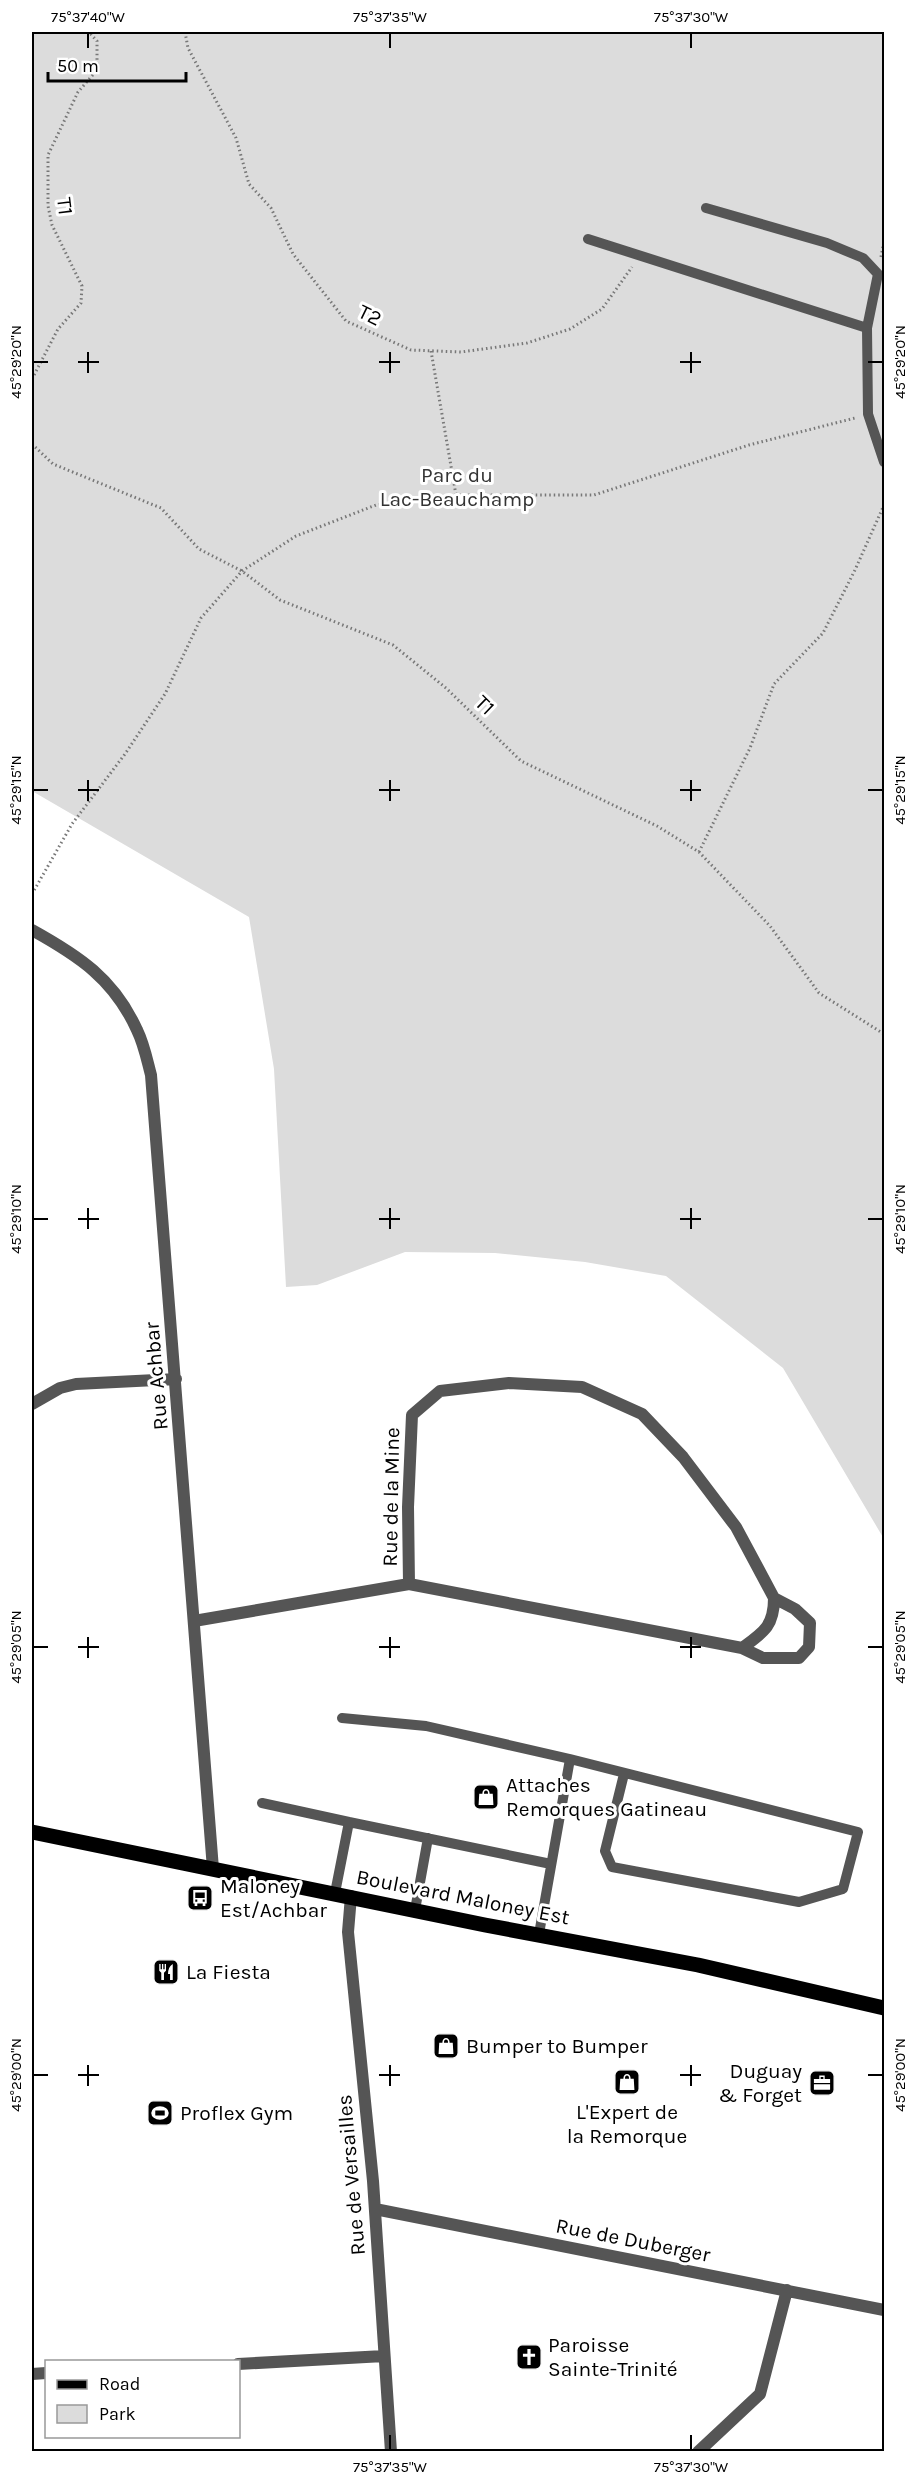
<svg xmlns="http://www.w3.org/2000/svg" width="916" height="2483" font-family="Karla,sans-serif">
<style>
.green{fill:#dcdcdc}
.lines{fill:none;stroke-linecap:round;stroke-linejoin:round}
.path{stroke:#777;stroke-width:3;stroke-dasharray:1.5 3;stroke-linecap:butt}
.service{stroke:#555;stroke-width:10}
.minor{stroke:#555;stroke-width:12}
.primary{stroke:#000;stroke-width:15}
.ticks{fill:none;stroke:#000;stroke-width:2}
.labels{text-anchor:middle;dominant-baseline:central;stroke-width:6;stroke-linejoin:round;paint-order:stroke}
.street-label{font-size:21px;fill:#000;stroke:#fff}
.park-label{font-size:21px;fill:#333;stroke:#fff}
.poi-label{font-size:21px;fill:#000;stroke:#fff;text-anchor:start}
.neatline{fill:none;stroke:#000;stroke-width:2}
.ticks-label{font-size:15px;text-anchor:middle;fill:#000}
</style>
<rect width="100%" height="100%" fill="#fff"/>
<path class="green" d="M32,32h852v1507l-101,-171 -117,-92 -81,-14 -90,-9 -90,-1 -88,33 -31,2 -12,-218 -25,-152 -217,-126z"/>
<g class="lines">
<path class="path" d="M185,32l3,16 48,90 13,46 22,24 22,46 53,67 65,29 50,2 66,-9 43,-14 32,-20 30,-42
M881,257l3,-16
M431,351l25,144
M32,379l26,-50 23,-26 1,-17 -30,-61 -4,-19v-51l30,-63 19,-22v-29l-8,-9
M32,444l21,20 108,44 38,41 43,22 38,29 113,45 53,43 75,73 136,65 42,26 71,74 49,67 65,41
M699,852l51,-104 24,-64 49,-51 32,-63 29,-65
M32,894l40,-70 53,-70 40,-60 36,-76 41,-47 54,-35 80,-31 80,-10h138l155,-50 106,-27"/>
<path class="service" d="M706,208l121,35 36,15 15,16 -11,54 1,86 16,48
M588,239l279,89
M342,1718l84,8 144,33 -31,175
M570,1759l288,73 -15,57 -44,13 -187,-35 -7,-16 19,-77
M262,1803l87,19 -14,71
M349,1822l202,42
M415,1910l13,-72"/>
<path class="minor" d="M32,930c47,26 82,49 105,100 7,14 10,30 14,45l62,794
M32,1404l28,-16 16,-4 100,-5
M194,1621l215,-37 333,64 21,10h36l10,-11 1,-24 -15,-14 -21,-11 -38,-71 -53,-70 -41,-43 -60,-27 -73,-4 -69,8 -28,24 -4,92 1,77
M742,1648c22,-16 32,-22 32,-50
M351,1896l-3,36 25,249 18,271
M375,2209l509,101
M238,2364l146,-8
M32,2374l14,-1
M698,2452l62,-58 27,-104"/>
<path class="primary" d="M32,1832l453,93 213,40 186,43"/>
</g>
<path class="ticks" d="M88,33v15M390,33v15M691,33v15M88,352v21M390,352v21M691,352v21M33,362h15M78,362h21M379,362h21M680,362h21M868,362h15M88,780v21M390,780v21M691,780v21M33,790h15M78,790h21M379,790h21M680,790h21M868,790h15M88,1208v21M390,1208v21M691,1208v21M33,1219h15M78,1219h21M379,1219h21M680,1219h21M868,1219h15M88,1637v21M390,1637v21M691,1637v21M33,1647h15M78,1647h21M379,1647h21M680,1647h21M868,1647h15M88,2065v21M390,2065v21M691,2065v21M33,2075h15M78,2075h21M379,2075h21M680,2075h21M868,2075h15M390,2435v15M691,2435v15"/>
<defs>
<g id="shop-square" transform="scale(1.35)"><rect x="-9" y="-9" width="18" height="18" rx="4" fill="#000" stroke="#fff"/><path d="M-5-2.5h2.3a2.7 3.5 0 0 1 5.4 0H5L5.5 6h-11ZM-1.5-2.5h3a1.5 2.3 0 0 0-3 0Z" fill="#fff"/></g>
<g id="bus-square" transform="scale(1.35)"><rect x="-9" y="-9" width="18" height="18" rx="4" fill="#000" stroke="#fff"/><path d="M-5-6H5V4H4V6H2V4H-2V6H-4V4H-5ZM-3.5-4V0h7V-4ZM-3.5 1.2v1.5H-2V1.2ZM2 1.2v1.5H3.5V1.2Z" fill="#fff"/></g>
<g id="restaurant-square" transform="scale(1.35)"><rect x="-9" y="-9" width="18" height="18" rx="4" fill="#000" stroke="#fff"/><path d="M-5-6h1v4h1v-4h1v4h1v-4h1v5L-1.5 .5V6h-2V.5L-5-1ZM5-6V6H3V1.5H1.5Q1.5-4 5-6Z" fill="#fff"/></g>
<g id="office-square" transform="scale(1.35)"><rect x="-9" y="-9" width="18" height="18" rx="4" fill="#000" stroke="#fff"/><path d="M-6-3h4V-5.5h4V-3h4V5H-6ZM-1-4.5V-3h2v-1.5ZM-6 0V1H6V0Z" fill="#fff"/></g>
<g id="stadium-square" transform="scale(1.35)"><rect x="-9" y="-9" width="18" height="18" rx="4" fill="#000" stroke="#fff"/><path d="M0-5a6.5 5 0 1 0 0 10a6.5 5 0 1 0 0-10ZM-3.5-1.8h7v3.6h-7Z" fill="#fff"/></g>
<g id="church-square" transform="scale(1.35)"><rect x="-9" y="-9" width="18" height="18" rx="4" fill="#000" stroke="#fff"/><path d="M-1.2-6h2.4v3.5h3.3v2.4h-3.3V6h-2.4V-.1h-3.3v-2.4h3.3Z" fill="#fff"/></g>
</defs>
<g fill-rule="evenodd">
<use href="#shop-square" x="486" y="1797"/>
<use href="#bus-square" x="200" y="1898"/>
<use href="#restaurant-square" x="166" y="1972"/>
<use href="#shop-square" x="446" y="2046"/>
<use href="#shop-square" x="627" y="2082"/>
<use href="#office-square" x="822" y="2083"/>
<use href="#stadium-square" x="160" y="2113"/>
<use href="#church-square" x="529" y="2357"/>
</g>
<g class="labels">
<g class="street-label">
<text transform="translate(65 206) rotate(83)">T1</text>
<text transform="translate(370 315) rotate(26)">T2</text>
<text transform="translate(485 705) rotate(44)">T1</text>
<text transform="translate(156 1376) rotate(-95)">Rue Achbar</text>
<text transform="translate(391 1497) rotate(-89)">Rue de la Mine</text>
<text transform="translate(463 1897) rotate(11)">Boulevard Maloney Est</text>
<text transform="translate(351 2175) rotate(-95)">Rue de Versailles</text>
<text transform="translate(633 2240) rotate(11)">Rue de Duberger</text>
</g>
<g class="park-label">
<text x="457" y="475">Parc du<tspan x="457" dy="24">Lac-Beauchamp</tspan></text>
</g>
<g class="poi-label">
<text x="506" y="1785">Attaches<tspan x="506" dy="24">Remorques Gatineau</tspan></text>
<text x="220" y="1886">Maloney<tspan x="220" dy="24">Est/Achbar</tspan></text>
<text x="186" y="1972">La Fiesta</text>
<text x="466" y="2046">Bumper to Bumper</text>
<text x="802" y="2071" text-anchor="end">Duguay<tspan x="802" dy="24">&amp; Forget</tspan></text>
<text x="627" y="2112" text-anchor="middle">L'Expert de<tspan x="627" dy="24">la Remorque</tspan></text>
<text x="180" y="2113">Proflex Gym</text>
<text x="548" y="2345">Paroisse<tspan x="548" dy="24">Sainte-Trinité</tspan></text>
</g>
</g>
<rect width="916" height="2483" fill="none" stroke="#ffffff" stroke-width="66"/>
<rect x="45" y="2360" width="195" height="78" fill="#ffffff" stroke="#999999" stroke-width="1.5"/>
<rect x="57" y="2380" width="30" height="9" fill="#000000" stroke="#999999" stroke-width="1.5"/>
<text x="99" y="2390" font-size="18" fill="#000000">Road</text>
<rect x="57" y="2405" width="30" height="18" fill="#dcdcdc" stroke="#999999" stroke-width="1.5"/>
<text x="99" y="2420" font-size="18" fill="#000000">Park</text>
<path d="M48 72v9h138v-9" fill="none" stroke="#000000" stroke-width="3"/>
<text x="57" y="72" font-size="18" fill="#000000" stroke="#ffffff" stroke-width="4.5" paint-order="stroke">50 m</text>
<rect x="33" y="33" width="850" height="2417" class="neatline"/>
<g class="ticks-label">
<text x="88" y="22">75°37'40"W</text>
<text x="390" y="22">75°37'35"W</text>
<text x="691" y="22">75°37'30"W</text>
<text transform="translate(16 362) rotate(-90)" y="5">45°29'20"N</text>
<text transform="translate(900 362) rotate(-90)" y="5">45°29'20"N</text>
<text transform="translate(16 790) rotate(-90)" y="5">45°29'15"N</text>
<text transform="translate(900 790) rotate(-90)" y="5">45°29'15"N</text>
<text transform="translate(16 1219) rotate(-90)" y="5">45°29'10"N</text>
<text transform="translate(900 1219) rotate(-90)" y="5">45°29'10"N</text>
<text transform="translate(16 1647) rotate(-90)" y="5">45°29'05"N</text>
<text transform="translate(900 1647) rotate(-90)" y="5">45°29'05"N</text>
<text transform="translate(16 2075) rotate(-90)" y="5">45°29'00"N</text>
<text transform="translate(900 2075) rotate(-90)" y="5">45°29'00"N</text>
<text x="390" y="2472">75°37'35"W</text>
<text x="691" y="2472">75°37'30"W</text>
</g>
</svg>
